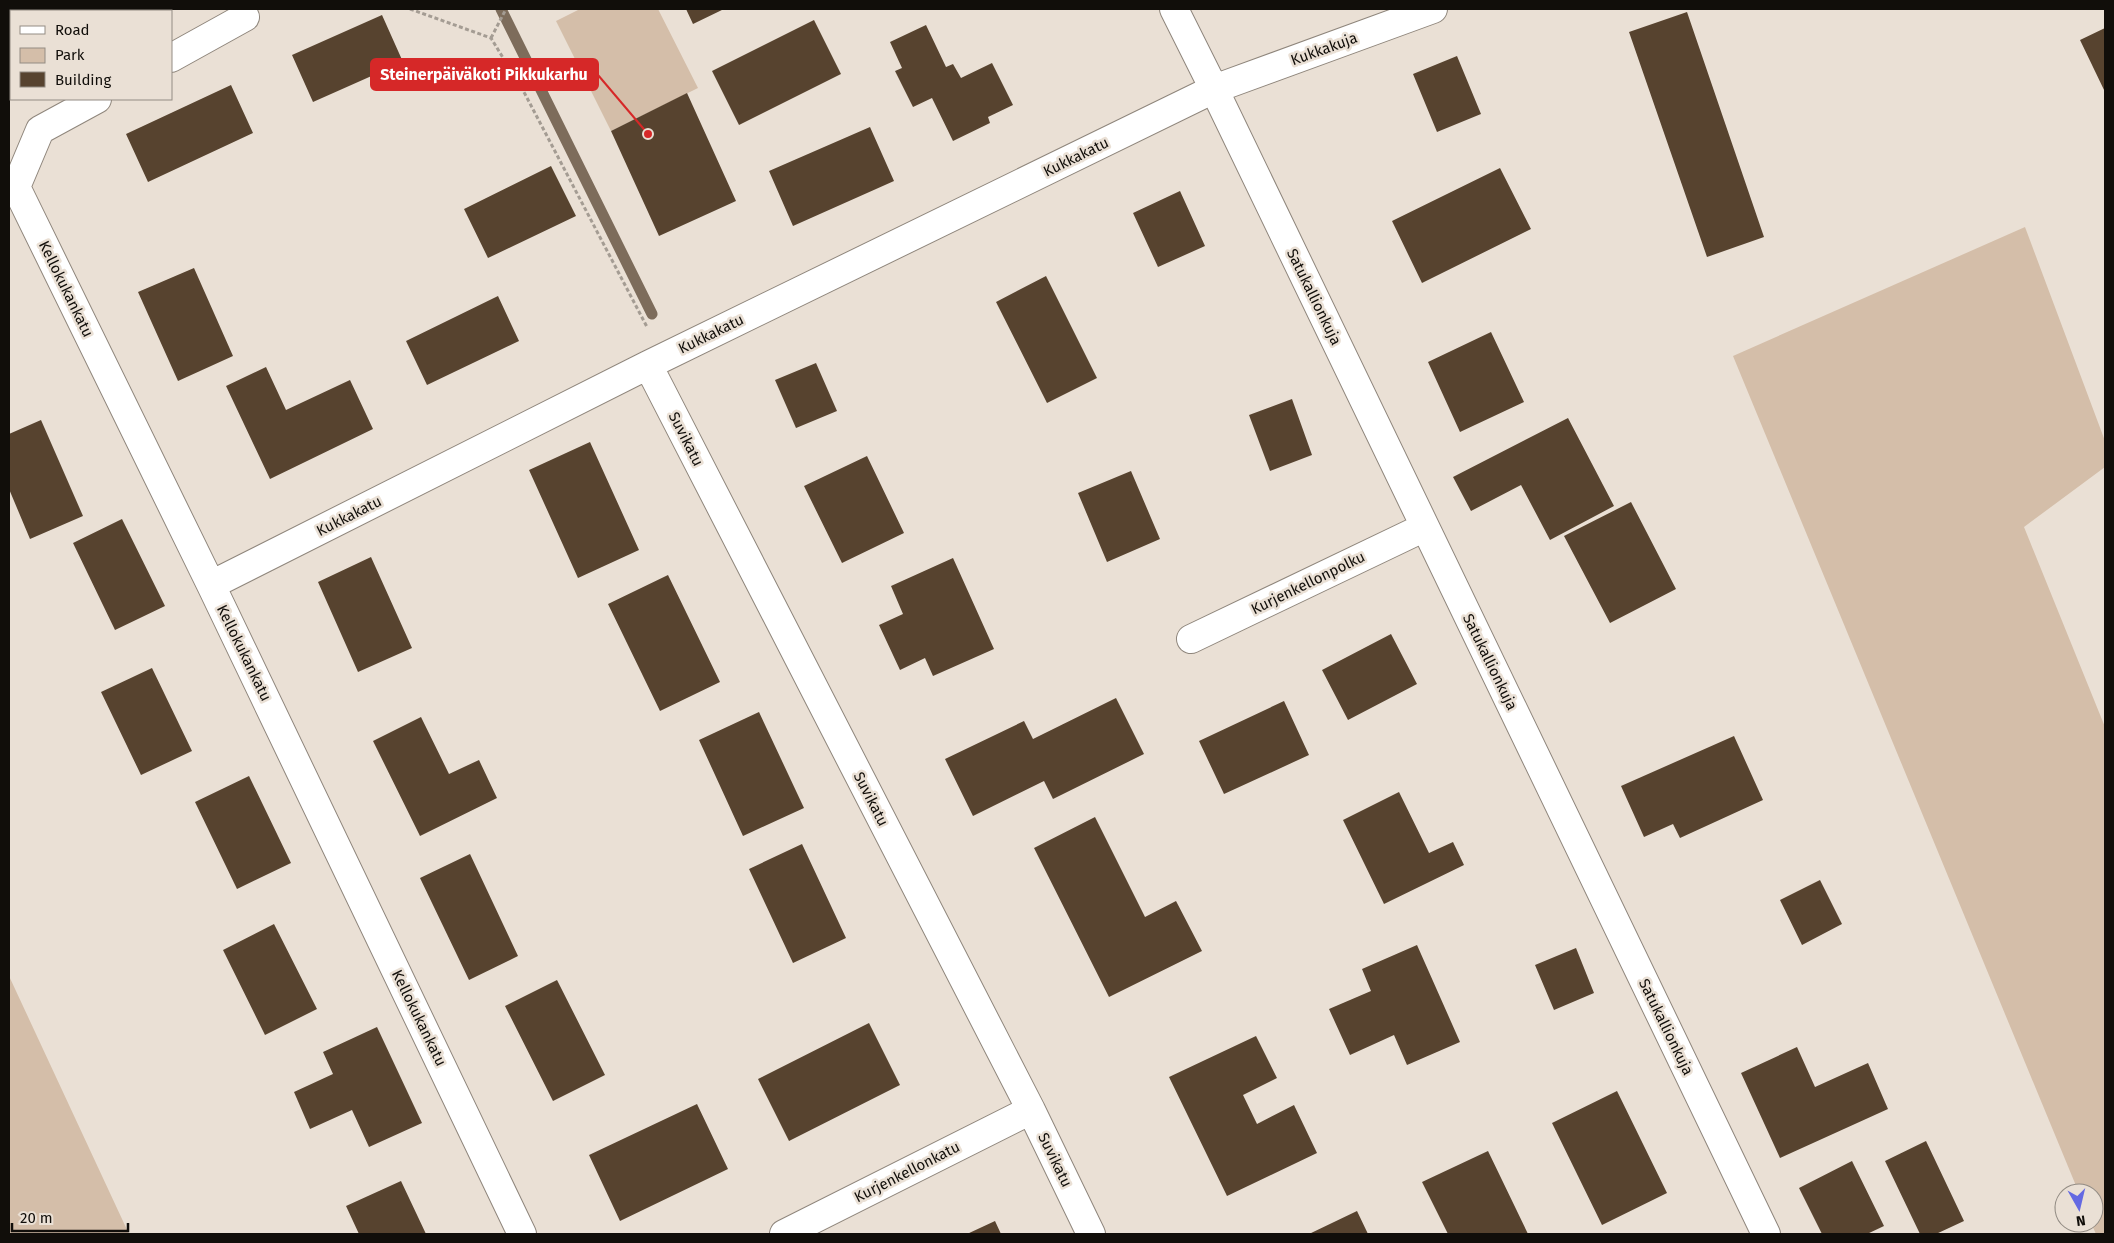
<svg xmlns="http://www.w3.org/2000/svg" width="2114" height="1243" font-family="'Fira Sans',sans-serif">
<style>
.green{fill:#d4bea9}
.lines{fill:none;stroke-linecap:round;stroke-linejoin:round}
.stream{stroke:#7d6c5b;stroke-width:11}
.building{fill:#57432f}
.street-casing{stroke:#8f867c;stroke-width:30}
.path{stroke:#a49c93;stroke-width:3;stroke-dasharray:4 2.5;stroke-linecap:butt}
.street{stroke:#fff;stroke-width:28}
.labels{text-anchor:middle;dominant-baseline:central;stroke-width:5;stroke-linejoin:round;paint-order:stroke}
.street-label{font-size:15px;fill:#110e0a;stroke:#eae0d5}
.leader{fill:none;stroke:#d62828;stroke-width:2}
.callout-dot{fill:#d62828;stroke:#eae0d5;stroke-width:2}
.callout{fill:#d62828;stroke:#d62828;stroke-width:2}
.callout-label{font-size:16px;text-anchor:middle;font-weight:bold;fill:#fff}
</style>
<rect width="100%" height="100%" fill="#eae0d5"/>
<path class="green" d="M580,9h78l40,79 -87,43 -55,-110z
M2025,227l80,214v26l-81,60 81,200v507h-9l-5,-11h3v-30h-15l-346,-837z
M9,976l120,258h-120z"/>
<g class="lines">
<path class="stream" d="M501,9l151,305"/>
</g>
<path class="building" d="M9,9h79l1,2h-78v44l-2,1z
M686,9h38l-31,15z
M1687,12l77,225 -57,20 -78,-225z
M382,15l21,47 -90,40 -21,-47z
M814,20l27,54 -102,51 -27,-54z
M926,25l20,42 7,-3 8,14 31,-15 21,42 -25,12 2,6 -37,18 -21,-43 -19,9 -18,-36 7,-3 -12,-26z
M2105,28v64l-25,-52z
M1457,56l24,58 -44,18 -24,-58z
M231,85l22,48 -105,49 -22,-48z
M687,93l49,108 -77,35 -48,-105z
M870,127l24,54 -101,45 -24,-55z
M551,166l25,50 -88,42 -24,-49z
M1500,168l31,61 -109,54 -30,-62z
M1180,191l25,55 -47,21 -25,-54z
M194,268l39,88 -55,25 -40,-89z
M1046,276l51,102 -50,25 -51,-101z
M498,296l21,45 -92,44 -21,-44z
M1491,332l33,70 -64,30 -32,-70z
M816,363l21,48 -41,17 -21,-48z
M266,367l20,43 64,-30 23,49 -103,50 -44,-93z
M1292,399l20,56 -42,16 -21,-56z
M1568,418l46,88 -64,34 -29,-55 -50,26 -18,-34z
M41,420l42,96 -53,23 -21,-50v-55z
M590,442l49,108 -61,28 -49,-108z
M867,456l37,77 -62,30 -38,-77z
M1131,471l29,68 -53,23 -29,-69z
M1631,502l45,87 -66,34 -46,-87z
M122,519l43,87 -50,24 -42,-87z
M371,557l41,91 -54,24 -40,-90z
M953,558l41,91 -61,27 -8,-18 -25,12 -21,-45 24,-11 -12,-28z
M668,575l52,107 -60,29 -52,-107z
M1391,634l26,50 -69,36 -26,-50z
M152,668l40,83 -51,24 -40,-83z
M1116,698l28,56 -91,45 -9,-18 -71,35 -28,-57 79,-38 9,18z
M1284,701l25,54 -85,39 -25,-53z
M759,712l45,96 -61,28 -44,-96z
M421,717l28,57 30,-14 18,38 -77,38 -47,-95z
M1734,736l29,64 -83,38 -7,-14 -29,13 -23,-51z
M249,776l42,87 -54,26 -42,-87z
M1399,792l30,61 24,-11 11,23 -80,39 -41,-84z
M1095,817l50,100 31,-16 26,50 -93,46 -75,-149z
M802,844l44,94 -53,25 -44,-94z
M470,854l48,102 -49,24 -49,-102z
M1820,880l22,44 -40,21 -22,-45z
M274,924l43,85 -52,26 -42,-85z
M1417,945l43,97 -53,23 -13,-30 -44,20 -21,-46 42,-18 -9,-22z
M1576,948l18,45 -40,17 -19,-45z
M557,980l48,95 -52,26 -48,-95z
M869,1023l31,62 -111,56 -31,-62z
M377,1027l45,96 -53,24 -17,-37 -42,19 -16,-37 39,-18 -10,-22z
M1256,1036l21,42 -34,17 14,29 37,-19 23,48 -90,43 -58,-119z
M1797,1047l18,40 53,-24 20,46 -108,49 -39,-85z
M1617,1091l50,102 -65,32 -50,-102z
M697,1104l31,65 -108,52 -31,-66z
M1926,1141l38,80 -28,13h-16l-35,-73z
M1488,1151l40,83h-80l-26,-52z
M1852,1161l32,65 -17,8h-45l-23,-46z
M401,1181l25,53h-67l-13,-28z
M1357,1211l11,23h-59z
M995,1221l6,13h-34z"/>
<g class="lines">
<g class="street-casing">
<path id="street" d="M1174,9l40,80 552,1145
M171,58l74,-41
M97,99l-57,31 -24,57 195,398 311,649
M648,365l383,745 60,124
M211,585l437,-220 566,-276 219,-80
M1191,639l234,-112
M784,1234l247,-124"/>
</g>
<path class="path" d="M162,9l1,2
M410,9l81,29 34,56 122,233
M491,38l15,-29"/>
<use href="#street" class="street"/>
</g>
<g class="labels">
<g class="street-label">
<text transform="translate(1324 49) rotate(-20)">Kukkakuja</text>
<text transform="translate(1076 157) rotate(-26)">Kukkakatu</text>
<text transform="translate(66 289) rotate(64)">Kellokukankatu</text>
<text transform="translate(1314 297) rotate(64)">Satukallionkuja</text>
<text transform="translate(711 334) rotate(-26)">Kukkakatu</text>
<text transform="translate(686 439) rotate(63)">Suvikatu</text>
<text transform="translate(349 516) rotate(-27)">Kukkakatu</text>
<text transform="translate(1308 583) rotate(-26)">Kurjenkellonpolku</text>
<text transform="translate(244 653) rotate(64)">Kellokukankatu</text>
<text transform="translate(1490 662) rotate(64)">Satukallionkuja</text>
<text transform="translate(871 799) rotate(63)">Suvikatu</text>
<text transform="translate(419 1018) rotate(64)">Kellokukankatu</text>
<text transform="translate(1666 1027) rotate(64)">Satukallionkuja</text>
<text transform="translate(1055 1160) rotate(64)">Suvikatu</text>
<text transform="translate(907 1172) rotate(-27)">Kurjenkellonkatu</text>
</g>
</g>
<path class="leader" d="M648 134L598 75"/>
<circle class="callout-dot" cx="648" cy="134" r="5"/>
<rect class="callout" x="371" y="59" width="227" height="31" rx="5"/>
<g class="callout-label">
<text x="484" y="80">Steinerpäiväkoti Pikkukarhu</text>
</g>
<rect width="2114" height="1243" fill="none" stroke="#110e0a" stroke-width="20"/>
<rect x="10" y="10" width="162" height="90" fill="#eae0d5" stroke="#938c84"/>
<rect x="20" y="26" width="25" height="8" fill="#ffffff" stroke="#938c84"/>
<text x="55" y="35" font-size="15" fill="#110e0a">Road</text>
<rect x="20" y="48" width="25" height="15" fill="#d4bea9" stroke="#938c84"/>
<text x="55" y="60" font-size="15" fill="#110e0a">Park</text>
<rect x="20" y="72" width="25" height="15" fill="#57432f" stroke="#938c84"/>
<text x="55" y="85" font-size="15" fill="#110e0a">Building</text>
<g transform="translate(2079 1208) rotate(172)"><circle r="24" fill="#eae0d5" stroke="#938c84"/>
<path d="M0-4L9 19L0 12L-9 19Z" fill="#6469e2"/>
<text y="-8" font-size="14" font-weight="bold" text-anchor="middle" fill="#110e0a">N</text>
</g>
<path d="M12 1223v8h116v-8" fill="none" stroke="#110e0a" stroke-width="2.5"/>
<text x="20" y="1223" font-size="15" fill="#110e0a" stroke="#eae0d5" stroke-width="4" paint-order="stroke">20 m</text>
</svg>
